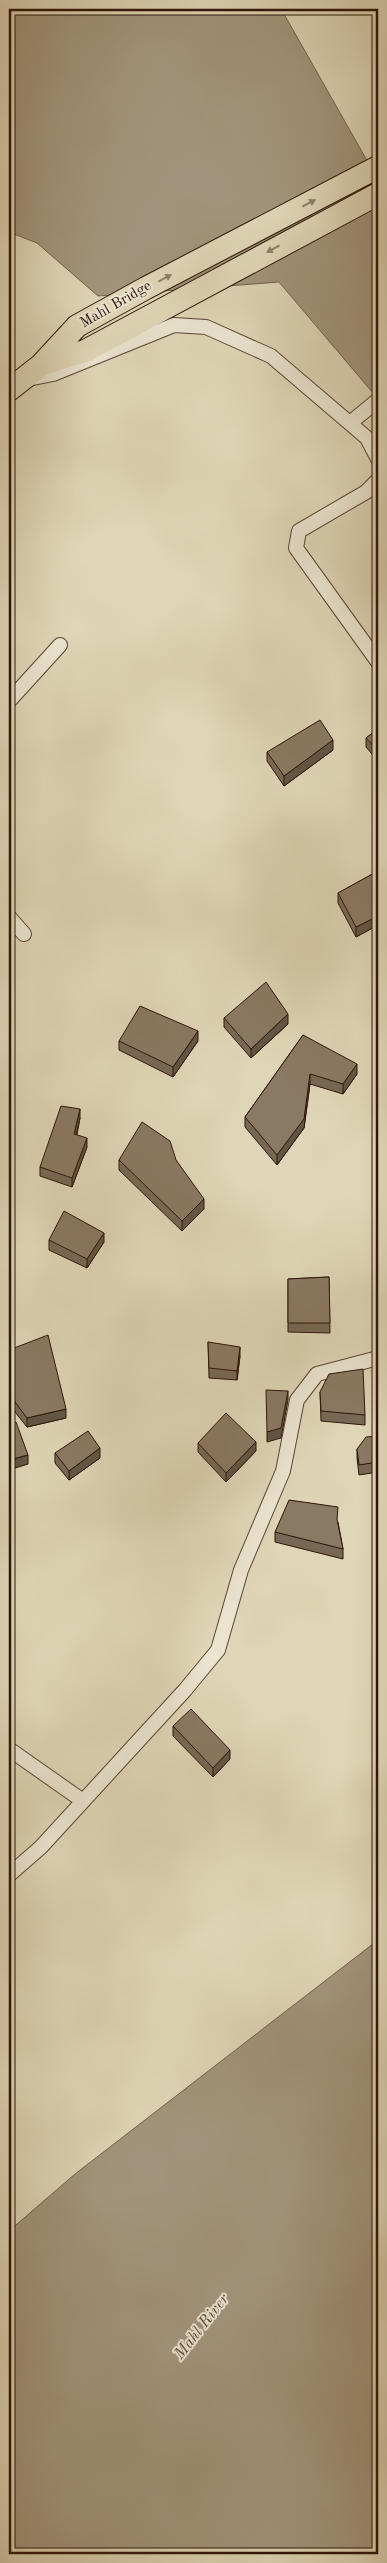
<svg xmlns="http://www.w3.org/2000/svg" width="387" height="2563" font-family="'Old Standard TT',serif">
<style>
.water{fill:#a2947c;stroke:#73614e}
.lines{fill:none;stroke-linecap:round;stroke-linejoin:round}
.minor-casing{stroke:#5a4434;stroke-width:16}
.primary-casing{stroke:#2d1408;stroke-width:24}
.minor{stroke:#eae4d0;stroke-width:14}
.primary{stroke:#dfd6b7;stroke-width:22}
.wall{fill:#776855;stroke:#2d1408}
.shaded-wall{fill:#615545;stroke:#2d1408}
.building{fill:#8a7963;stroke:#2d1408}
.oneway{fill:#8f7f68}
.labels{text-anchor:middle;dominant-baseline:central;stroke-width:4;stroke-linejoin:round;paint-order:stroke}
.street-label{font-size:15px;fill:#2d1408;stroke:#eae4d0}
.water-label{font-size:16px;font-style:italic;fill:#5c4736;stroke:#eae4d0}
</style>
<rect width="100%" height="100%" fill="#dfd6b7"/>
<filter id="stains"><feTurbulence type="fractalNoise" baseFrequency=".004" numOctaves="4"/><feColorMatrix values="0 0 0 0 .2 0 0 0 0 .09 0 0 0 0 .02 0 0 0 .5 -.17"/></filter>
<radialGradient id="worn" r=".72"><stop offset=".6" stop-color="#630" stop-opacity="0"/><stop offset="1" stop-color="#630" stop-opacity=".3"/></radialGradient>
<path class="water" d="M9,9h270l5,5 94,166v219l-99,-117 -181,14 -61,-53 -28,-11z
M378,1940v614h-369v-323l66,-57z"/>
<g class="lines">
<g class="minor-casing">
<path id="minor" d="M28,379l25,-5 121,-49 32,2 65,29 96,82 11,21
M350,423l28,-23
M378,480l-12,12 -67,39 -3,17 82,114
M9,701l51,-56
M9,917l15,17
M9,1749l74,52
M9,1875l32,-28 144,-157 33,-40 23,-80 42,-99 14,-71 20,-26 61,-16"/>
</g>
<g class="primary-casing">
<path id="primary" d="M43,364l42,-13 293,-157
M9,390l32,-25 36,-39 69,-38 232,-121"/>
</g>
<use href="#minor" class="minor"/>
<use href="#primary" class="primary"/>
</g>
<path class="wall" d="M378,729v32l-12,-14v-9z
M333,750l-49,36 -17,-25v-9z
M378,871v54l-22,12 -18,-34v-10z
M224,1018l64,6 -37,34 -27,-31z
M303,1035l54,39 -14,20 -33,-10 -6,44 -27,37 -32,-38v-10z
M119,1041h79l-25,36 -54,-27z
M80,1118l-3,17 10,12 -15,40 -32,-11v-9z
M119,1160h57l28,49 -22,22 -63,-61z
M49,1240l55,2 -17,26 -38,-18z
M329,1277l1,56 -42,-1v-53z
M208,1342l32,14 -3,24 -28,-2z
M9,1350l57,68 -39,9 -12,-15 -6,-28z
M320,1392l45,23v10l-44,-4z
M378,1436v36l-19,3 -2,-17v-9z
M198,1443l58,8 -30,31 -28,-30z
M55,1453l45,5 -31,22 -14,-17z
M338,1522l5,27v10l-68,-17v-10z
M173,1726l57,33 -17,18 -40,-41z"/>
<path class="shaded-wall" d="M333,740v10l-49,36v-10z
M378,916v9l-22,12v-10z
M288,1014v10l-37,34v-9z
M198,1031v10l-25,36v-10z
M357,1064v10l-14,20v-10z
M310,1074v10l-6,44 -27,37v-10z
M80,1109v9l-6,26v-10z
M87,1138v9l-15,40v-9z
M204,1199v10l-22,22v-10z
M104,1233v9l-17,26v-9z
M240,1347v9l-3,24v-9z
M288,1391v9l-7,38 -14,4v-10z
M66,1409v9l-39,9v-9z
M256,1442v9l-30,31v-9z
M100,1448v10l-31,22v-9z
M28,1455v9l-19,6v-10z
M230,1750v9l-17,18v-9z"/>
<path class="building" d="M320,720l13,20 -49,36 -17,-24z
M378,729v22l-12,-13z
M378,871v45l-22,11 -18,-34z
M266,982l22,32 -37,35 -27,-31z
M140,1006l58,25 -25,36 -54,-26z
M303,1035l54,29 -14,20 -33,-10 -6,45 -27,36 -32,-38z
M61,1106l19,3 -6,25 13,4 -15,40 -32,-11z
M142,1122l28,19 6,19 28,39 -22,22 -63,-61z
M64,1211l40,22 -17,26 -38,-19z
M329,1277l1,46h-42v-44z
M48,1335l18,74 -39,9 -12,-16 -6,-28v-24z
M208,1342l32,5 -3,24 -28,-3z
M363,1369l2,46 -44,-4 -1,-19 9,-18z
M266,1390l22,1 -7,37 -14,4z
M226,1413l30,29 -30,31 -28,-30z
M16,1422l12,33 -19,5v-37z
M88,1431l12,17 -31,23 -14,-18z
M378,1436v26l-19,3 -2,-16 9,-12z
M289,1500l49,7 -1,12 6,30 -68,-17z
M191,1709l39,41 -17,18 -40,-42z"/>
<defs><path id="oneway-solid" d="M-6-.8H1V-3.2L6.5 0L1 3.2V.8H-6Z" transform="scale(1.25)"/></defs>
<g class="oneway">
<use href="#oneway-solid" transform="translate(309 203) rotate(-28)"/>
<use href="#oneway-solid" transform="translate(273 249) rotate(152)"/>
<use href="#oneway-solid" transform="translate(165 278) rotate(-28)"/>
</g>
<g class="labels">
<g class="street-label">
<text transform="translate(116 305) rotate(-30)">Mahl Bridge</text>
</g>
<g class="water-label">
<text transform="translate(202 2327) rotate(-52)">Mahl River</text>
</g>
</g>
<rect width="387" height="2563" fill="none" stroke="#dfd6b7" stroke-width="30"/>
<rect x="10" y="10" width="367" height="2543" fill="none" stroke="#2d1408" stroke-width="2.5"/>
<rect x="15" y="15" width="357" height="2533" fill="none" stroke="#2d1408"/>
<rect width="100%" height="100%" filter="url(#stains)"/>
<rect width="100%" height="100%" fill="url(#worn)"/>
</svg>
